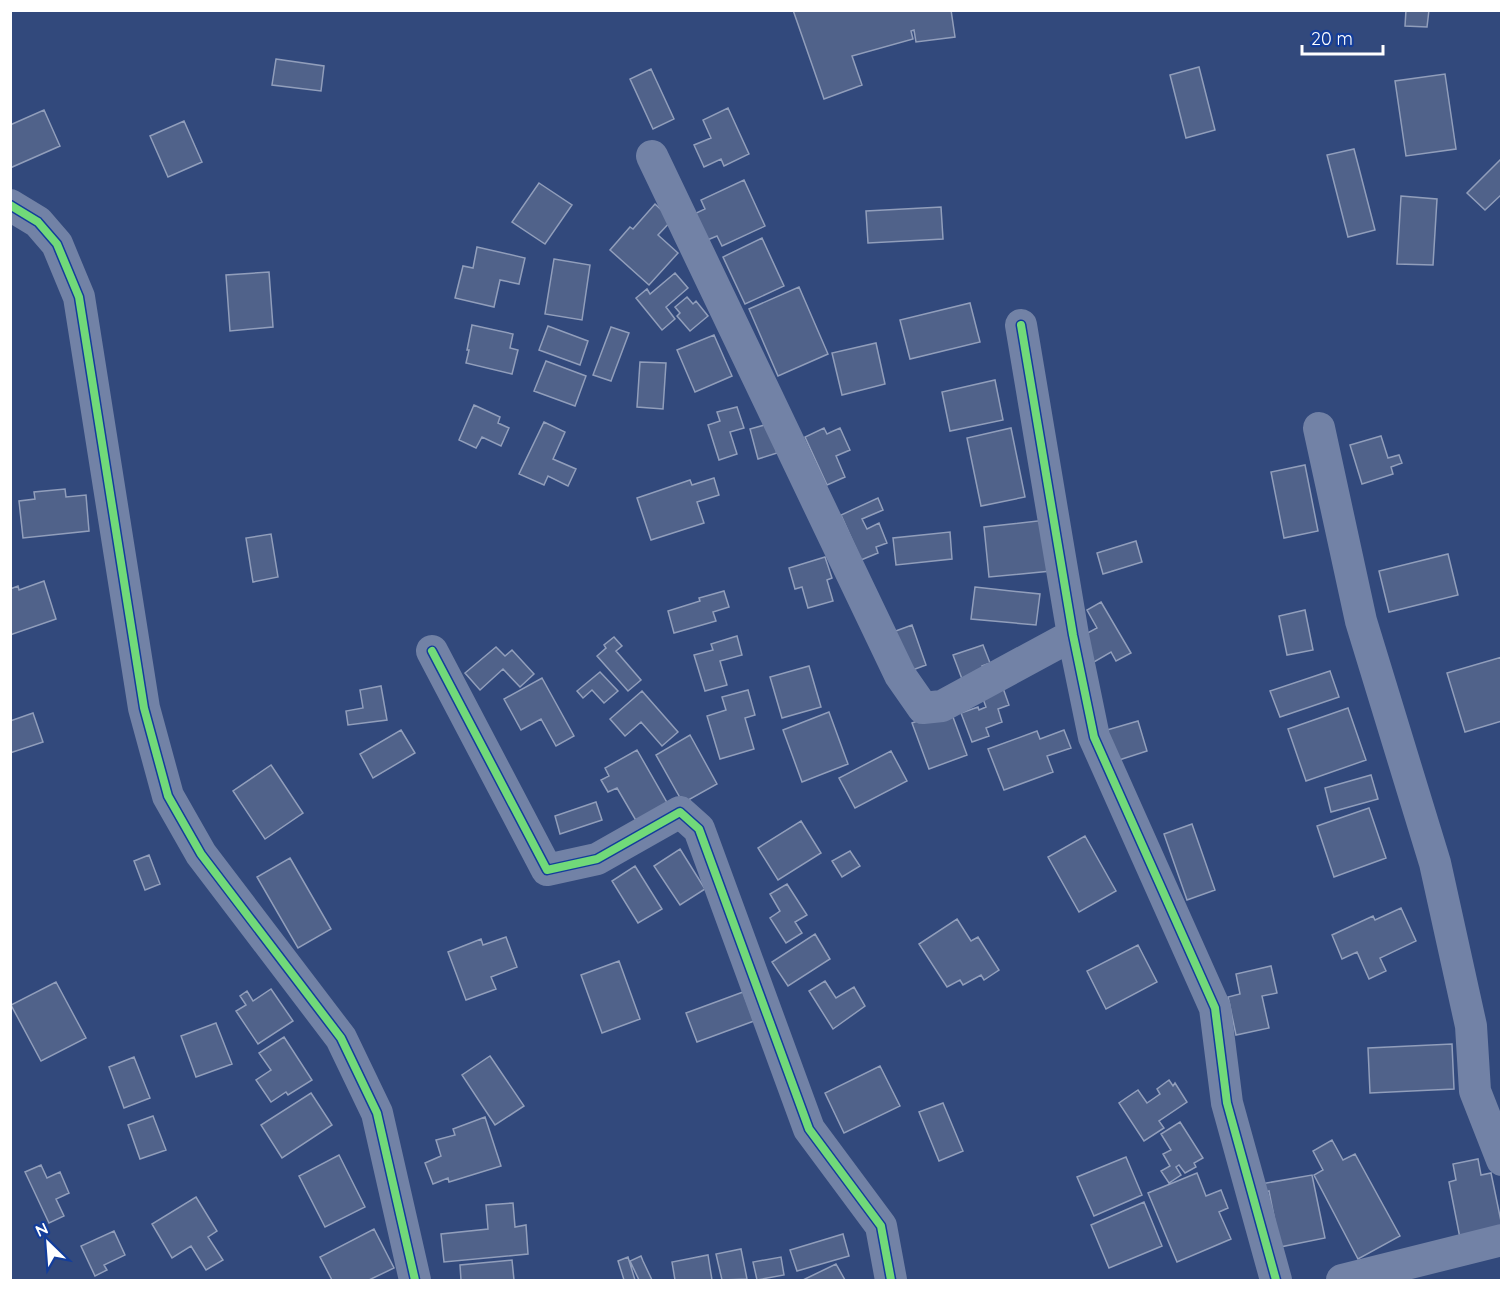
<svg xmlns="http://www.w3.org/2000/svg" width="1512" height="1291" font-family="Quicksand,sans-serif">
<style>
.building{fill:#50628a;stroke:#919ebb;stroke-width:1.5}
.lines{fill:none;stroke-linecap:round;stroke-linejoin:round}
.minor{stroke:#7282a6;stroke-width:32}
.cycleway-casing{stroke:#133d9b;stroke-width:11}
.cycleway{stroke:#71d979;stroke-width:8}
</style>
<rect width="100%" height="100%" fill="#32497c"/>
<path class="building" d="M793,10h158l4,27 -39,5 -2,-12 -3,1 2,8 -61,17 10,29 -38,14z
M1406,10h23l-2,17 -22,-1z
M276,59l48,7 -3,25 -49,-6z
M1199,67l16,63 -29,8 -16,-63z
M651,69l23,50 -21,10 -23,-50z
M1445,74l11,75 -50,7 -11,-75z
M728,108l21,46 -25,12 -3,-7 -17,8 -10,-22 17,-7 -8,-18z
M44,110l16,36 -50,22v-43z
M184,121l18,41 -34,15 -18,-41z
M1354,149l21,81 -27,7 -21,-82z
M1502,158v36l-17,16 -18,-17z
M744,180l21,46 -43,20 -5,-10 -12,5 -13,-26 13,-6 -4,-9z
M539,183l33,22 -27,39 -33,-22z
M1401,196l36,3 -4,66 -36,-1z
M655,204l17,16 -14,15 20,18 -29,32 -39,-35 20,-23 3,2z
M941,207l2,32 -75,4 -2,-32z
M762,238l22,48 -39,18 -22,-47z
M477,247l48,11 -6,26 -19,-4 -6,27 -39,-9 8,-32 10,2z
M554,259l36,6 -8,55 -37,-6z
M269,272l4,55 -43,4 -4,-56z
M675,273l13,15 -22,19 9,12 -13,11 -26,-32 11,-9 3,5z
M799,287l29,67 -50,22 -29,-67z
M687,297l6,7 3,-3 12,15 -18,15 -13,-15 3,-3 -5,-6z
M970,303l10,39 -70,17 -10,-39z
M472,325l41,9 -3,14 8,2 -6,24 -46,-11 3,-13h-2z
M548,326l40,15 -8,24 -41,-15z
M611,327l18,6 -18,48 -18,-6z
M714,335l18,41 -37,16 -18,-42z
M876,343l9,41 -43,11 -10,-42z
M546,361l40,15 -11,30 -41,-15z
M640,362l26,1 -3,46 -26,-2z
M995,380l8,40 -53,11 -8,-39z
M474,405l26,12 -2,6 11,5 -8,18 -19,-9 -6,11 -17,-8z
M737,407l7,21 -14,4 7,22 -18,6 -11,-35 12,-4 -3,-9z
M544,422l21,10 -12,27 23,10 -8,17 -20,-10 -4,9 -25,-11z
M768,424l9,29 -19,6 -8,-30z
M824,428l3,6 13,-6 10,22 -14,6 9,21 -18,8 -22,-48z
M1011,428l14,69 -44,9 -14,-68z
M1381,436l7,22 11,-3 3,8 -11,4 2,7 -31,10 -12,-39z
M1305,465l13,66 -34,7 -13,-66z
M714,478l5,17 -22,7 7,21 -53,17 -14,-42 53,-18 2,5z
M65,489l1,8 20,-2 3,36 -66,7 -4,-37 16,-2 -1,-7z
M878,498l5,12 -21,9 5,10 12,-6 8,20 -11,4 2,6 -17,7 -20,-45z
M1046,520l5,51 -62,6 -5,-50z
M950,532l2,27 -56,6 -3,-27z
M271,534l7,43 -25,5 -7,-44z
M1136,541l6,21 -39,12 -6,-21z
M1448,554l10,41 -69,17 -10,-41z
M825,557l7,21 -5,2 6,21 -25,7 -6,-21 -7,2 -6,-21z
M44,581l12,38 -46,16v-46l8,-3 1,4z
M975,587l65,7 -4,31 -65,-6z
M724,591l5,16 -16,5 3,9 -42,12 -6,-22 32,-10 -1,-3z
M1101,602l30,51 -15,8 -5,-9 -17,10 -14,-25 17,-9 -10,-18z
M1305,610l8,40 -26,5 -8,-39z
M912,625l14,40 -19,7 -14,-40z
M737,636l5,19 -22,6 7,24 -22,6 -11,-36 19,-5 -2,-6z
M614,637l8,9 -6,5 25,29 -13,11 -31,-35 9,-8 -2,-3z
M983,645l7,18 -8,3 5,13 -22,8 -12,-32z
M496,647l9,9 7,-6 22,24 -14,13 -17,-18 -23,21 -15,-17z
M1502,657v64l-37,11 -18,-59z
M809,666l12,41 -39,11 -12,-41z
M1330,671l9,26 -59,20 -10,-26z
M600,672l18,19 -14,12 -12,-13 -9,8 -6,-7z
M542,678l32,58 -18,10 -15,-27 -20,11 -17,-31z
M381,686l6,34 -39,5 -2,-14 17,-3 -3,-18z
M1003,688l6,17 -11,4 4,13 -16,6 3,8 -17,6 -11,-29 17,-6 1,3 7,-3 -4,-11z
M748,690l7,25 -10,3 9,31 -34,10 -13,-43 19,-6 -4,-13z
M642,691l36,41 -16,14 -21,-24 -16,14 -15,-17z
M1348,708l18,52 -60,21 -18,-52z
M950,709l17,46 -38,14 -17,-46z
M829,712l19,52 -46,18 -19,-52z
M33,713l10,29 -33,11v-32z
M1138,721l9,30 -31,10 -9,-31z
M401,730l14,23 -42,25 -13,-24z
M1064,730l7,18 -24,8 6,16 -49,18 -16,-41 49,-18 3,8z
M690,735l27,49 -34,19 -27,-48z
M637,750l32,56 -31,18 -21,-36 -9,4 -7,-12 8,-4 -4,-8z
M891,751l16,30 -52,27 -16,-30z
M271,765l32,48 -38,26 -32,-48z
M1371,775l7,24 -47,13 -6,-24z
M596,802l6,18 -42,14 -5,-18z
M1369,808l17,50 -52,19 -17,-51z
M801,821l20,32 -43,27 -20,-32z
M1192,824l23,66 -28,10 -23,-66z
M1085,836l31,55 -37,21 -31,-55z
M680,849l25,40 -25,16 -26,-39z
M850,851l10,15 -18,11 -10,-16z
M149,855l11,29 -15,6 -11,-29z
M290,858l41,71 -33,19 -41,-71z
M635,866l27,43 -24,14 -26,-42z
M787,884l20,31 -12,7 7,11 -16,10 -16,-25 10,-7 -10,-17z
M1401,908l15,33 -36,17 6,13 -17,8 -12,-27 -15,7 -10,-24 41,-19 2,4z
M957,919l14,22 7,-4 21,33 -15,10 -3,-5 -18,10 -3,-5 -13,7 -28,-43z
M815,934l15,25 -42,27 -16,-24z
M506,937l11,30 -26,10 5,12 -30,11 -18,-48 33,-13 2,6z
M1138,945l19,37 -51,27 -19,-38z
M619,961l21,58 -38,14 -21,-58z
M1271,966l6,27 -15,3 7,32 -33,7 -8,-38 12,-3 -4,-20z
M825,981l11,17 18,-11 11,19 -32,23 -24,-38z
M56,982l30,56 -45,23 -30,-56z
M271,989l22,32 -35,23 -22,-33 10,-6 -6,-9 7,-5 6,10z
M743,992l11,29 -57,21 -11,-29z
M216,1023l16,41 -36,13 -15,-41z
M284,1037l28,43 -24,15 -2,-3 -15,10 -15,-22 15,-10 -12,-17z
M1452,1044l2,45 -84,4 -2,-45z
M490,1056l34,50 -29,19 -33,-50z
M134,1057l16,41 -26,10 -15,-41z
M880,1066l20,40 -56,27 -19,-40z
M1169,1080l4,6 2,-3 12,19 -28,19 5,7 -20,13 -25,-38 19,-13 9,13 13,-9 -3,-5z
M311,1093l21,32 -50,33 -21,-33z
M943,1103l20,48 -24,10 -20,-49z
M153,1116l13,34 -26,9 -12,-34z
M485,1117l16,49 -52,16 -1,-4 -15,6 -8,-21 16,-7 -5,-16 19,-5 -2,-6z
M1180,1122l23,36 -9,5 2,4 -11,6 -6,-8 -3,2 5,8 -12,8 -8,-12 9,-5 -7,-12 8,-4 -10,-16z
M1332,1140l11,20 12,-6 45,82 -42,23 -44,-84 9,-5 -10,-19z
M339,1155l26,52 -40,20 -26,-51z
M1126,1157l16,38 -48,21 -17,-39z
M1478,1159l3,16 10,-2 11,53 -42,12 -11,-56 7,-2 -3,-16z
M41,1165l6,13 13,-6 9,21 -13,6 8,17 -15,7 -24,-51z
M1197,1173l9,23 15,-6 7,18 -9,4 12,27 -54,23 -29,-69z
M1312,1175l13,63 -45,9 -11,-56 -12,3 -2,-9z
M196,1197l21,34 -9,6 15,23 -17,10 -15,-24 -19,12 -20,-34z
M1144,1202l18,44 -53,22 -18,-43z
M513,1203l2,24 11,-2 2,29 -84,8 -3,-28 47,-5 -2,-24z
M374,1229l20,39 -25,12h-37l-12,-23z
M114,1231l11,24 -21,10 3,5 -12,6 -14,-30z
M843,1234l6,22 -52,15 -7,-21z
M741,1249l6,30 -25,1 -6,-26z
M708,1255l4,25h-37l-3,-18z
M641,1256l2,5 9,19h-13l-9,-19z
M628,1257l7,23h-11l-6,-19z
M781,1257l3,18 -27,5 -4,-18z
M512,1260l2,20h-53l-1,-15z
M836,1264l9,16h-42z"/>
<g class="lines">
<path class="minor" d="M652,156l248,519 23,33 19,-2 131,-71
M10,205l28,17 19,22 22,53 65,411 24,88 33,58 140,184 36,75 38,167
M1021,325l52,310 21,102 121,271 12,95 49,177
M1319,428l42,193 74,242 36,163 4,65 27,69
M432,651l115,219 50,-11 83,-47 19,17 110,300 72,97 10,54
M1342,1280l160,-40"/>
<g class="cycleway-casing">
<path id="cycleway" d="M10,205l28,17 19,22 22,53 65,411 24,88 33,58 140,184 36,75 38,167
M1021,325l52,310 21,102 121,271 12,95 49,177
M432,651l115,219 50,-11 83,-47 19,17 110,300 72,97 10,54"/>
</g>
<use href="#cycleway" class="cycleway"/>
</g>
<rect width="1512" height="1291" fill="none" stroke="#ffffff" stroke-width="24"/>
<g transform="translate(48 1243) rotate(335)" stroke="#133d9b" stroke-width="4.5" paint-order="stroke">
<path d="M0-4.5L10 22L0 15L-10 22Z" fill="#ffffff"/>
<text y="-9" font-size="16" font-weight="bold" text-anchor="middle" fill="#ffffff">N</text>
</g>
<path d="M1302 45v9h81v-9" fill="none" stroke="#ffffff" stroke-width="3"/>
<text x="1311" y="45" font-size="18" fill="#ffffff" stroke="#133d9b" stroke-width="4.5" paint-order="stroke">20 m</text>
</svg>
